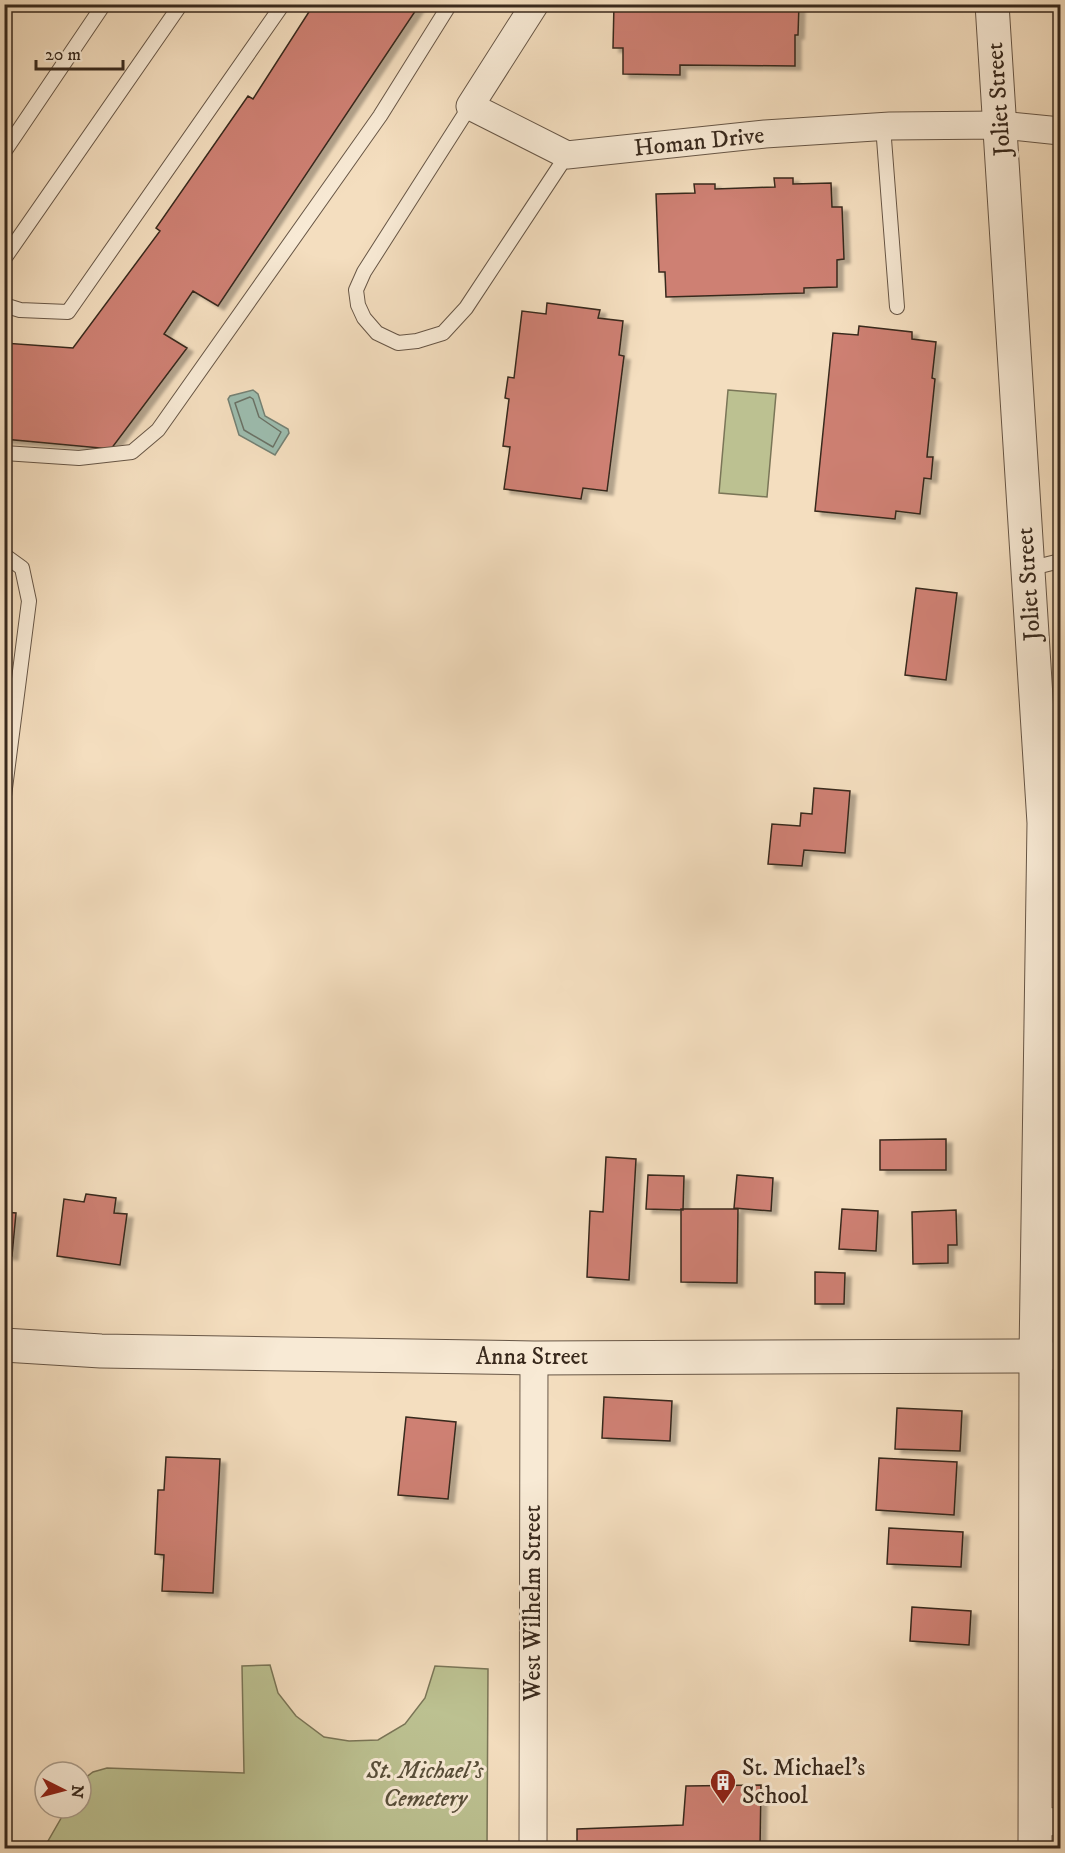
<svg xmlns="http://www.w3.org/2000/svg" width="1065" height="1853" font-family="'IM FELL DW Pica',serif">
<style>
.green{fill:#bcc191;stroke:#7a7557;stroke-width:1.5}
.water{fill:#9cbcae;stroke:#748174;stroke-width:1.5}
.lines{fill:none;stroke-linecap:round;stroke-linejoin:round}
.shore{stroke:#6a7266;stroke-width:1.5}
.building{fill:#ce8073;stroke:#38291d;stroke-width:1.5;filter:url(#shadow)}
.service-casing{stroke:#675646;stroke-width:16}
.minor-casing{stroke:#675646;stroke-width:29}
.tertiary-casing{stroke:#675646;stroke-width:35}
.service{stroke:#f8ead5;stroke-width:14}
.minor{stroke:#f8ead5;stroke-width:27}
.tertiary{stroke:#f8ead5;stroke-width:33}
.labels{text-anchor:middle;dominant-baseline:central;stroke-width:6;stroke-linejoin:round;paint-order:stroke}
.street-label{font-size:24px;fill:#38291d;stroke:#f8ead5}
.poi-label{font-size:24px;fill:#38291d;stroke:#f8ead5;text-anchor:start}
.park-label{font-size:24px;font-style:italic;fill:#594f3a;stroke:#f8ead5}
</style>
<defs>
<filter id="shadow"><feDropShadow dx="6" dy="4" stdDeviation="1.5" flood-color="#0004"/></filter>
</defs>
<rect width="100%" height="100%" fill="#f4debf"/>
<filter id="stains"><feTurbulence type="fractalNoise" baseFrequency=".00333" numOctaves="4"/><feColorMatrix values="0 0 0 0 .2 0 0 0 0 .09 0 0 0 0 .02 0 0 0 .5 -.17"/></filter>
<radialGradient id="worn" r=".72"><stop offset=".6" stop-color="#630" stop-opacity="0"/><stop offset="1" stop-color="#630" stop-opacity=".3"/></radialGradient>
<path class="green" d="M728,390l48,4 -9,103 -48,-4z
M270,1665l8,28 18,23 28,21 25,4 29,-1 27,-16 20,-26 10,-32 53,3 -1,179h-443l23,-40h14v-27l12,-9 14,-4 137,5 -2,-107z"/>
<path class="water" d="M253,390l5,4 7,22 23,13 1,4 -14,22 -36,-20 -11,-36 2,-3z"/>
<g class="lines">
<path class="shore" d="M250,397l3,2 6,18 22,15 -8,15 -29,-17 -9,-27z"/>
</g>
<path class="building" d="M314,4h106l-202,302 -25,-15 -29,43 23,14 -76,101 -107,-10v-96l69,5 87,-117 -4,-3 92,-132 5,3z
M614,4h185l-1,31h-3v31l-115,-1v10l-57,-1v-26h-10z
M774,178h19v6l38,-1 1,24h10l2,52 -7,1v27l-33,1v5l-138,4 -1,-25h-6l-3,-78 39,-1 -1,-9h21v5l60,-2z
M547,303l53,7 -2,8 25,3 -4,34 5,1 -17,135 -24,-3 -2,11 -77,-10 6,-42 -7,-1 6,-47 -4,-1 3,-21 6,1 8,-67 24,3z
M859,326l53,6v7l24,3 -4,36 3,1 -8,78h6l-2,22 -7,-1 -4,36 -24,-3 -1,8 -80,-8 18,-178 25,2z
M916,588l41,5 -11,87 -41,-5z
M814,788l36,3 -5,62 -41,-3 -2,16 -34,-2 4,-40 28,2 1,-13 11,1z
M946,1139v31h-66v-30z
M606,1157l30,2 -7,121 -42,-3 3,-66 13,1z
M648,1175l36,1 -1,34 -37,-1z
M737,1175l36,3 -2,33 -37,-3z
M86,1194l30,4 -2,15 13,1 -7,51 -63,-9 7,-57 20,3z
M681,1209h57l-1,74 -56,-1z
M842,1209l36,2 -2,40 -37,-2z
M956,1210l1,35h-9v18l-35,1 -1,-52z
M4,1212l12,1 -4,43 -8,-1z
M815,1272l30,1 -1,31h-29z
M604,1397l68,4 -2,40 -68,-3z
M897,1408l65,3 -2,40 -65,-2z
M406,1417l50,5 -8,77 -50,-4z
M166,1457l54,2 -7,134 -51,-2 2,-36 -9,-1 3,-64h6z
M879,1458l78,4 -3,53 -78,-5z
M889,1528l74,4 -2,35 -74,-3z
M912,1607l59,4 -2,34 -59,-4z
M761,1785l-1,63h-183v-19l106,-4 3,-39z"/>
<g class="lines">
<g class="service-casing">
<path id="service" d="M470,106l-106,166 -8,18 2,15 6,13 13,15 21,10 19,-2 26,-8 23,-25 101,-153
M883,126l14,181
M4,152l100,-148
M4,259l177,-255
M4,305l16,5 48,2 215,-308
M4,453l75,5 53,-6 26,-22 222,-314 70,-112
M4,555l18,13 7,33 -25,195
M1028,569l32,-8"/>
</g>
<g class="minor-casing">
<path id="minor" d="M535,4l-65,102 97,49 198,-21 125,-8 111,-1 59,6
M1036,1356h24
M1034,1821l26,1
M533,1848l1,-490"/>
</g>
<g class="tertiary-casing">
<path id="tertiary" d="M992,4l52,819 -8,533 -1,492
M4,1345l97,6 433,7 502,-2"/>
</g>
<use href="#service" class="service"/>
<use href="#minor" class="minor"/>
<use href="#tertiary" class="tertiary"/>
</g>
<defs>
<g id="building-pin" transform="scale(1.35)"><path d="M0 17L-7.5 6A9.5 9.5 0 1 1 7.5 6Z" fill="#8f2418" stroke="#f8ead5"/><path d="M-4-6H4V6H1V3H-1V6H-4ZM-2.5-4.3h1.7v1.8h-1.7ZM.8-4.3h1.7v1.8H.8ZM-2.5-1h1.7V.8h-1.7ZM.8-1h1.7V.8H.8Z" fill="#fff"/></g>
</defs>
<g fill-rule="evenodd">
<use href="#building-pin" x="723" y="1782"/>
</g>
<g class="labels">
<g class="street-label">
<text transform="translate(999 99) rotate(-94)">Joliet Street</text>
<text transform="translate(699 142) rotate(-6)">Homan Drive</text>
<text transform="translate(1029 584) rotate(-94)">Joliet Street</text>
<text x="532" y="1357">Anna Street</text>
<text transform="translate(533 1603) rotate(-90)">West Wilhelm Street</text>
</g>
<g class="poi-label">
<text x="742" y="1768">St. Michael's<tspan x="742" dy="28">School</tspan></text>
</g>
<g class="park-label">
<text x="425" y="1771">St. Michael's<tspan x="425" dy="28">Cemetery</tspan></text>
</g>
</g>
<rect width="1065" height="1853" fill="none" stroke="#f4debf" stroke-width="24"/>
<rect x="6" y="6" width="1053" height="1841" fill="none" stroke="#38291d" stroke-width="3"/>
<rect x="12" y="12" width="1041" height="1829" fill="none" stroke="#38291d" stroke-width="1.5"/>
<g transform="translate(63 1790) rotate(96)"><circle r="28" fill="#f8ead5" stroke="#ab9d8b" stroke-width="1.5"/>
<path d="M0-4.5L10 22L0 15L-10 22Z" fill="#8f2418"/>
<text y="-9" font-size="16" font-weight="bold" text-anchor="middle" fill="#38291d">N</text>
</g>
<path d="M36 60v9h87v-9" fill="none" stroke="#38291d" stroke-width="3"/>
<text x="45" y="60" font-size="18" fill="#38291d" stroke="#f8ead5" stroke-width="4.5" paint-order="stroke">20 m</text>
<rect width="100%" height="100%" filter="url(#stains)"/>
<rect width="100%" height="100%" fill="url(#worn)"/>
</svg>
